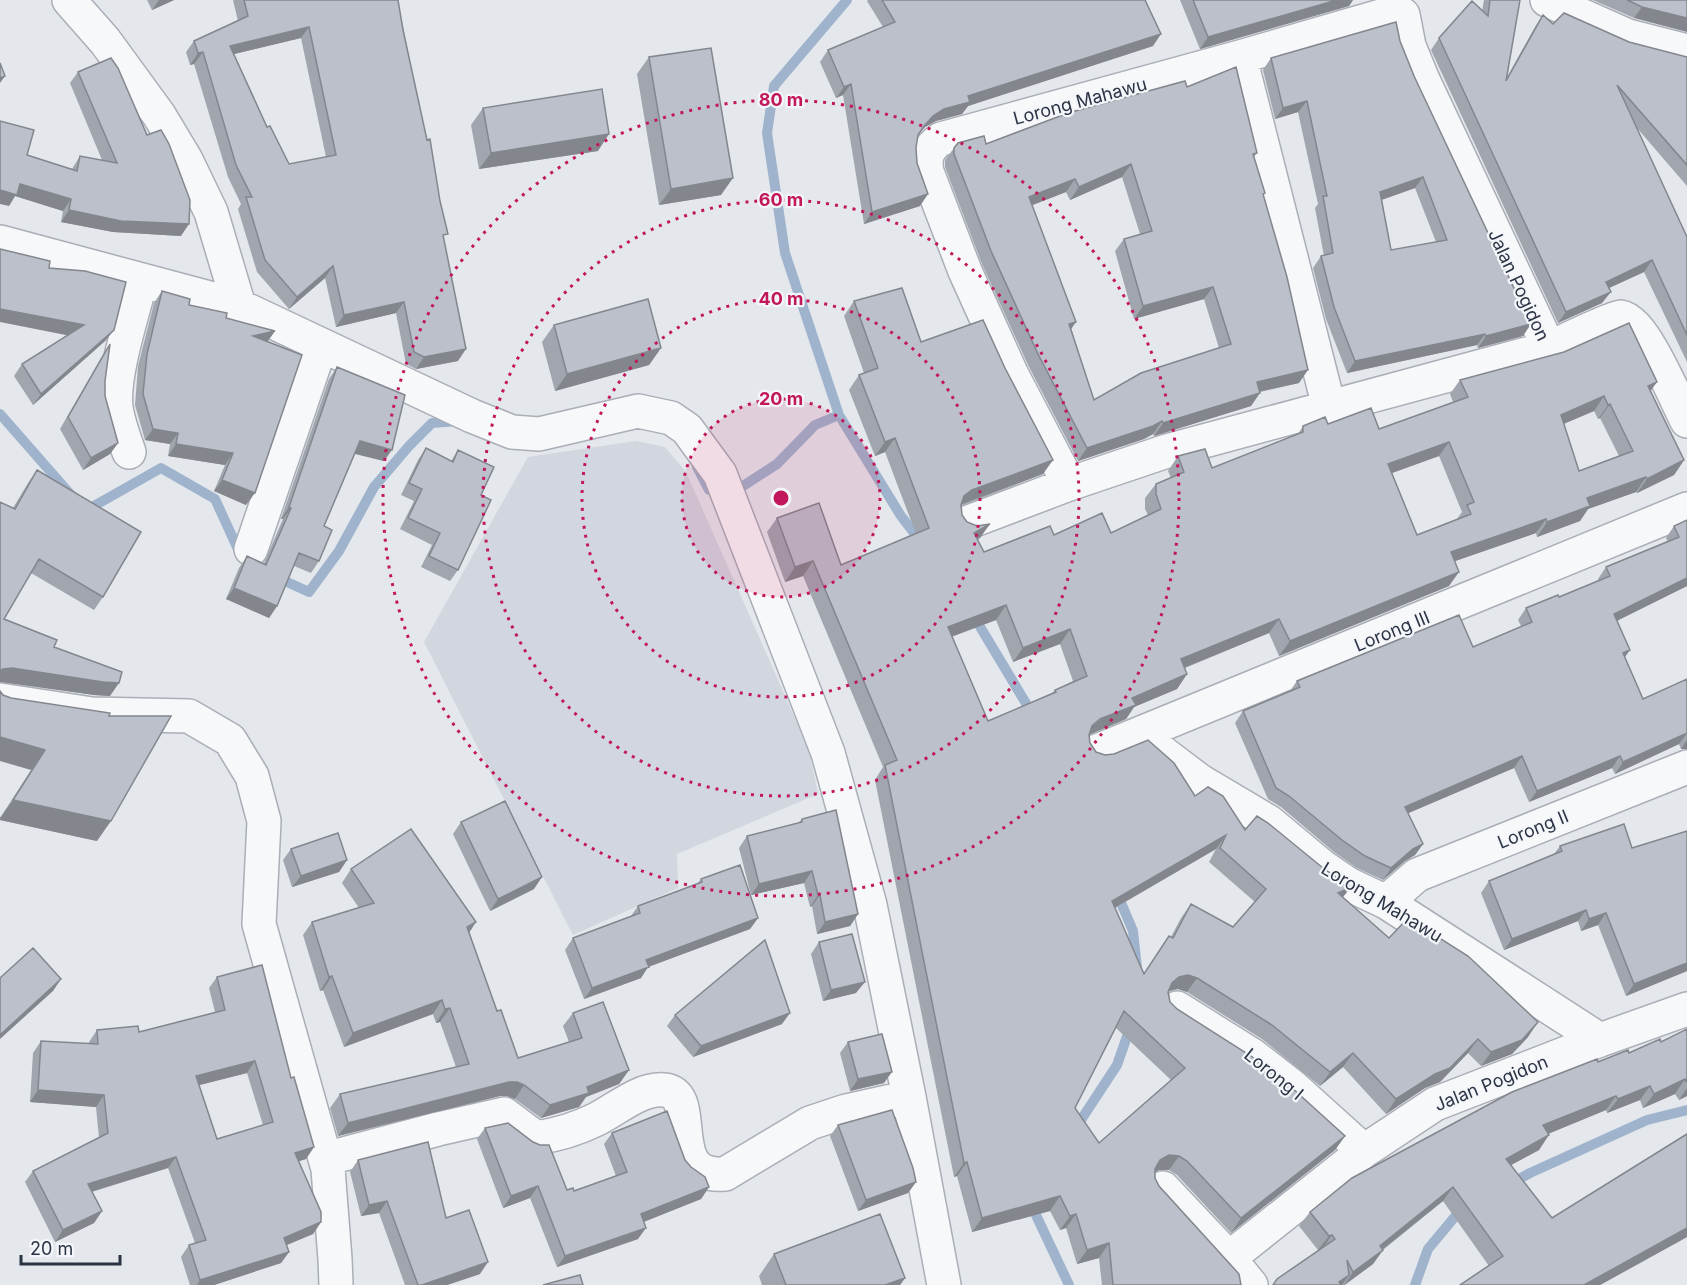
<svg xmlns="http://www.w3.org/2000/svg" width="1687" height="1285" font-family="Inter,sans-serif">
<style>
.built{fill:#d2d6de}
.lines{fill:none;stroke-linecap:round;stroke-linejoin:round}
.stream{stroke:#9fb4cc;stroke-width:10}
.street-casing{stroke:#a9aeb7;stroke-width:36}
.street{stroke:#f7f8fa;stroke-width:33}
.wall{fill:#a1a5ae;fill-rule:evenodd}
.shaded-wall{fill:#83868d}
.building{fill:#bbc0ca;stroke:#83868d;stroke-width:1.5;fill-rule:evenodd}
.ring{fill:none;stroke:#c2185b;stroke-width:3;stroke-dasharray:3 6}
.labels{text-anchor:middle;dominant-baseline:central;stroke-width:4.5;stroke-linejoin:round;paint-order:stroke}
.street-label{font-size:18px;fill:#2b3445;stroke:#f4f6f9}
.centre{fill:#c2185b;stroke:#f4f6f9;stroke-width:3}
.ring-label{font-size:18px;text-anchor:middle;font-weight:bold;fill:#c2185b;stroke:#f4f6f9;stroke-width:4.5;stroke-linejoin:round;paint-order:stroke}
</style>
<rect width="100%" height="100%" fill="#e4e7ec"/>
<path class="built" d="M636,441l29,6 21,25 123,278 9,44 -141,60 1,34 -105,47 -149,-293 104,-185z"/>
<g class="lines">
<path class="stream" d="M847,0l-73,86 -7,47 18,120 54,162 62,101 23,30
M0,414l71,81
M697,467l12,23 34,-4 34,-22 38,-39 24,-10
M85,511l76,-43 54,31 27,59
M274,576l35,16 30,-41 35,-64 35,-41 23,-23 26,-2
M973,615l60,100
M1116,891l17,40 4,37
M1075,1129l42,-64 14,-40
M1510,1184l20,-11 117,-53 40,-10
M1034,1200l1,13 34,72
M1415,1285l13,-36 30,-36 7,-4"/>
<g class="street-casing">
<path id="street" d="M69,0l36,41 54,74 27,45 25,52 28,94
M1547,0l81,36 59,15
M1240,57l89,350
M0,242l239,64 233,110 40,16 27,2 99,-23 33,7 16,11 33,45 108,279 42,152 39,192 35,188
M129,452c-5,-14 -11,-30 -13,-45 -4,-31 17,-94 25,-127
M1069,484l-57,-109 -47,-104 -38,-99c-3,-16 1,-24 14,-33l299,-82 158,-46 5,4 6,31 14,34 126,268
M969,522l100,-38 98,-33 382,-103c11,-5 65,-31 72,-31 23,3 55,83 66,104
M251,549l70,-204
M0,700l92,14 97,2 41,24 22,36 12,45 -5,103 69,245 7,90 1,26
M1143,732l20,21 37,28 69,41 54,45 25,17 38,18 214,138
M1097,751l590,-242
M1386,902l31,-27 270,-108
M1177,1008l75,47 40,31 72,65
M325,1159l113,-30 66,-15 32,24c20,-3 43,-10 61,-19 20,-10 43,-31 67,-29 40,4 -3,89 61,84l85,-51 36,-12 63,-14
M1163,1188l66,70 22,27
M1229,1258l135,-107 71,-47 165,-64 87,-31"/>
</g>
<use href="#street" class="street"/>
</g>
<path class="wall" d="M147,0h27l-22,10z
M233,0h165l46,239 14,122 -42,8 -10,-5 -10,-51 -60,14 -11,-49 -36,31 -32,-37 -19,-63 3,-5 -13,-27 -34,-113 -4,1 -4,-13 8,-11 44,-20zM301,38l25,119 -37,7 -22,-37 -33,-73z
M868,0h277l8,46 -185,60 -6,8 -26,7 -11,6 -7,8 -2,13 4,58 -56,18 -21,-129 -7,3 -16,-36 8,-12 55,-23 -16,-26z
M1180,0h173l-4,6 -149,43z
M1484,0h36l-13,77 28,-50 8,-12 10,9 76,18 58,15v129l-50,-58 50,109v125l-43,-90 -35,16 -7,15 -44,20 -127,-273 8,-12 43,-27z
M1593,0h94l-53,18z
M1400,41l123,295 -45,12 -1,-3 -130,28 -21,-54 -13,-51 8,-12h3l-9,-48 3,-4 -20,-92 -23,7 -12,-49 8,-12zM1415,188l21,54 -45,8 -9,-50z
M649,57l72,138 -62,10 -22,-131z
M78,72l103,164 -68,-4 -52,-10 2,-11 -48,-15 -6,10 18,-51 45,14 8,-13 22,4 -32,-77z
M1187,87l70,66 -3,4 9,38 36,188 -39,9 -9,14 -97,30 -1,-2 -9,5 -66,22 -49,-94 -47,-103 -37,-97v-7l9,-12 32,-4zM1122,177l18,57 -16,5 -9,12 19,68 70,-20 15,49 -125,52 -62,-195 34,-13 4,8z
M483,108l115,43 -119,18 -8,-44z
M49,268l65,62 -9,11 -72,64 -19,-29 8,-12 46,-29z
M162,291l27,14 37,13 49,13 -7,10 -22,164 -32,-14 11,-26 -57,-9 2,-12 -25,-4 -10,-35 3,-39 16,-63z
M854,301l67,41 122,132 -82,32 1,9 18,23 -2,1 6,13 70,-17 57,-2 37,-18 -3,-6v-11l11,-14 15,-6 -3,-7 10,-15 34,12 86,-34 5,-8 25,-2 51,5 74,-27 -3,-8 10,-14 190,12 34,68 -10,15 -37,18 -1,-1 -48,17 -8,12 -43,16 -1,-4 -81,28 -6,25 -170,70 -10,-23 -84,35 2,6 -10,15 -43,18 -8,12 -37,16 1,8 6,9 99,44 148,101 46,41 139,99 -16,17 -31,12 -13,-13 -28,29 -15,6 -39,26 -43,-47 -23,19 -58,-47 -75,-47 -9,-3 -9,2 1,11 7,7 168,127 -10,14 -104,83 -54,-58 -8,-5h-10l-4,2v6l4,8 82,99h-139l-3,-27 -22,6 -11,-36 -6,2 -10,-19 -78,21 -15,-56 -3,1 -79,-397 8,-13 -80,-191 -18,6 -18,-50 10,-14 64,47 75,-31 -31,-82 -10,4 -26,-66 10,-15 5,-2 -20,-57zM1594,411l4,8 2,-1 19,38 -40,15 -15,-47zM1439,456l23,56 -5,7 -40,16 -25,-62zM996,620l17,42 47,-18 13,37 -18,9 -3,3 -64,28 -36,-85zM1216,849l-7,13 46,40 -22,25 -42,-23 -10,14 -10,19 -2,-1 -25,38 -29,-66zM1116,1028l55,52 -72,63 -24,-35z
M554,325l107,23 -12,17 -94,26 -13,-49z
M110,344l-5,37v15l13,47 -8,11 -27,16 -23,-41 42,-73z
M337,367l47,94 -29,-7 -31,72 -5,35 -8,12 -17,-7 -17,40 -8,12 -43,-19 13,-31 8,-12 17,7 19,-44h-2l48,-140z
M426,448l25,13 7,-11 23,45 -23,75 -8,11 -29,-14 11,-22 -32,-16 14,-28 -13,-6 17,-35z
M37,470l66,127 -9,13 -63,-37 -27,46 50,28 56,49 -16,-1 -91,-14 -3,-179 13,6 15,-25z
M1687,520v66l-70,35 8,36 18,42 44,-20v70h-6l-2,-5 -64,30 -3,-6 -83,34 -15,-34 -106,45 15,31 -8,11 -10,6 -22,19 -26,-12 -23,-16 -53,-45 -13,-8 -33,-76 8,-12 47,-20 7,-10 176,-34 48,-21 -3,-6 8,-12 33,-11 40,-16 -1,-2 8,-12 62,-25 -2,-4 8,-12z
M3,695l8,3 98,18 -12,125 -97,-21v-2l31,-48z
M802,819l56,95 -8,12 -33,8 -5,-28 -2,1 -6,-24 -53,12 -12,-47 8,-12 51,-13z
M461,822l73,67 -44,22 -37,-77z
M1687,831v140l-61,25 -28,-71 -17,6 -3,-10 -74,29 -23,-57 8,-12 65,-27 6,-8 72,2z
M291,849l56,11 -8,12 -47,15 -9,-27z
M351,869l118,63 28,79 21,47 51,-16 -6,-16 10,-13 56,57 -10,14 -33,13 -7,10 -38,11 -26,-19 -8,-3h-7l-162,40 -8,-28 10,-14 116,-27 -16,-45 -4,1 -3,-9 -89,33 -21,-57 -3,1 -17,-56 9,-13 47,-14 -17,-25z
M701,879l57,39 -8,11 -102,38 -7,11 -57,21 -19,-49 8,-12 58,-22 7,-10 59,-22z
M819,942l37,51 -33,8 -12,-47z
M217,977l74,101 23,69 -8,12 -7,2 22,61 -8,12 -27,11 3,7 -8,11 -67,22h-24l-9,-28 8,-12 6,-2 -27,-75 -76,24 10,19 -8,12 -39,19 -30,-60 8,-11 66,-33 -3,-31 -66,-5 3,-49 8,-12 48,3v-2l8,-12 42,2 76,-20 -6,-24zM247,1073l16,52 -46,14 -18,-54z
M675,1015l107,9 -89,33 -26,-31z
M1687,1029v67l-8,4 -4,-6 -32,14 -3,-8 -33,13 -1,-3 -58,24 -9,16 -28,15 41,53 135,-84v103l-87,48h-140l29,-19 -46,-65 -60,49 -10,14 -28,21h-72l45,-35 -19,-24 11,-14 288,-150 31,-9 32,-11z
M848,1042l36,41 -34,8 -10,-38z
M838,1125l78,57 -8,11 -50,18 -28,-75z
M485,1128l82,62 7,1 42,-15 -12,-32 8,-11 73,27 24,27 -8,12 -57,23 -6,17 -81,28 -27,-69 -27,10 -26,-69z
M358,1160l122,114 -33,11h-42l-26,-72 -18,3 -11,-44z
M774,1254l131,24 -5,7h-138l-3,-9z"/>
<path class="shaded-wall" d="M159,0h15l-22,10z
M1337,0h16l-4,6 -149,43 8,-12z
M1642,7l45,11v14l-53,-14z
M309,27l-8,11 -79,19 8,-11z
M1161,34l-8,12 -185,60 -6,8 -26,7 -11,6 -9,10 8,-11 9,-10 35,-20z
M203,52l-9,12 -4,1 8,-12z
M5,76l-5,7v-5z
M851,84l-8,11 -7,3 8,-11z
M1307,101l-9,11 -23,7 8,-11z
M609,134l-11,17 -119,18 12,-16z
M1131,164l-9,13 -52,23 9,-13z
M1423,177l-8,11 -43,15 8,-11z
M733,178l-12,17 -62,10 12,-16z
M1075,179l-9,13 -46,18 9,-13z
M20,184l51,15 -8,12 -48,-15 -6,10 -9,-2v-14z
M928,194l-8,12 -56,18 8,-12z
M69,210l120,14 -8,12 -68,-4 -52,-10z
M1652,260l-8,12 -46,21 8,-11z
M333,266l-8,12 -36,31 8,-12z
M1213,287l-9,12 -70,20 9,-13z
M1611,292l-9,11 -44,20 8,-11z
M404,302l-8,11 -60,14 8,-12z
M0,309l84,16 -8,12 -76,-15z
M1076,322l-9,13 2,-11z
M1531,324l-8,12 -45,12 8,-12z
M114,330l-9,11 -72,64 8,-11z
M275,331l-8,11 -14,-6z
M1485,334l-8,11 -130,28 8,-12z
M661,348l-12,17 -94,26 12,-17z
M466,349l-8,12 -42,8 8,-12z
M1308,370l-9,13 -51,11 9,-12z
M1657,382l-10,14 1,-10z
M1260,393l-9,13 -97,30 9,-13z
M1604,396l-10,15 -43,18 10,-14z
M1610,404l-10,14 -2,1 10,-14z
M1162,421l-9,13 -9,5 -66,22 9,-13z
M153,429l25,4 -8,11 -25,-4z
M895,438l-10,14 -10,4 10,-14z
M360,441l32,9 -8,11 -32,-8z
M1449,442l-10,14 -61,22 10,-14z
M118,443l-8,11 -27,16 8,-12z
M176,444l57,9 -8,12 -57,-9z
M1053,460l-10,14 -81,30 -8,7 10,-15 8,-6z
M1684,460l-10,15 -37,18 10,-14z
M1646,477l-10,15 -48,17 -8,12 -43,16 10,-15 40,-24z
M222,480l33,13 -9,12 -32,-14z
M289,507l2,1 -8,11h-2z
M1546,519l-10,14 -95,33 10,-14z
M990,524l-10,14 -16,9 10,-14z
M813,561l-10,15 -18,6 10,-15z
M1459,572l-10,14 -170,70 11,-15z
M1687,578v8l-81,40 8,-12z
M234,588l43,18 -8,12 -43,-19z
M1006,605l-10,15 -58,22 10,-15z
M1279,619l-10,14 -98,40 10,-14z
M1070,629l-10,15 -47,18 10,-14z
M1630,650l-8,11 1,-8z
M12,668l107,15 -9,13 -16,-1 -94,-13v-11l3,-2z
M1187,674l-10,15 -43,18 -8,12 -36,15 -8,6 10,-14 40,-28z
M1687,733l-8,11 -64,30 8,-12z
M0,737l45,13 -14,20 -31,-9z
M1687,740v9h-6z
M1522,756l-8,12 -117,50 8,-11z
M1620,756l-8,12 -83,34 8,-11z
M13,800l98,21 -14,20 -97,-21v-2z
M1226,835l-10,14 -114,66 10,-14z
M1423,844l-8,11 -10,6 -22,19 8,-12 22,-19z
M347,860l-8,12 -47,15 9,-11z
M812,871l-8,12 -53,12 8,-11z
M542,877l-8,12 -44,22 8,-12z
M1351,887l-11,14 -2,-8z
M818,895h2l-8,11 -2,1z
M1586,910l-8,11 -74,29 8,-11z
M1606,913l-8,12 -17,6 8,-12z
M858,914l-8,12 -33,8 8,-12z
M758,918l-8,11 -102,38 -7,11 -57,21 8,-11 54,-28z
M476,922l-9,14v-9z
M1687,963v8l-61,25 8,-12z
M1188,975l9,3 -10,14 -9,-3 -9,2 3,-8 7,-6z
M332,976l-9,14 -3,1 9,-14z
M61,979l-8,12 -53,48v-4z
M865,982l-9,11 -33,8 8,-11z
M442,1000l-9,14 -89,33 9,-14z
M450,1008l-10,14 -4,1 9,-14z
M790,1013l-8,11 -89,33 8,-11z
M1538,1022l-10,15 -16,17 -31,12 10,-14z
M1478,1039l-10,14 -28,29 -15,6 -39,26 10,-15z
M1353,1053l-10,14 -23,19 10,-14z
M255,1061l-8,12 -59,15 8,-12z
M629,1070l-10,14 -33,13 -7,10 -38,11 9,-13 37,-18z
M892,1072l-8,11 -34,8 8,-12z
M1685,1079l-10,15 -32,14 11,-14z
M509,1082h8l7,3 -9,14 -8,-3h-7l-162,40 10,-13z
M1650,1086l-10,14 -33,13 11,-14z
M1687,1088v8l-8,4z
M38,1090l66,5 -8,12 -66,-5z
M1616,1096l-10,14 -73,30 10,-15z
M1549,1135l-10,15 -43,23 10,-14z
M1345,1136l-10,14 -104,83 10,-15z
M314,1147l-8,12 -19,6 8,-12z
M1169,1155l10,1 -10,14h-10l-9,5 10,-15z
M176,1157l-8,11 -88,27 8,-11z
M967,1162l-10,14 -3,1 10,-14z
M916,1182l-8,11 -50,18 8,-11z
M538,1186l-8,12 -27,10 8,-12z
M709,1187l-8,12 -68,27 8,-12z
M1453,1187l-10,14 -64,51 4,-2 -10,14 -29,21 9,-13 27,-26z
M1060,1196l-10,15 -78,21 10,-14z
M387,1201l-8,12 -18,3 8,-11z
M102,1211l-8,12 -39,19 8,-12z
M1076,1214l-10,14 -6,2 10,-14z
M321,1222l-8,12 -38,16 9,-12z
M646,1228l-8,11 -81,28 8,-11z
M1687,1228v9l-87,48h-16z
M1332,1235l-10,14 -4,1 11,-14z
M1109,1243l-10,15 -22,6 10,-14z
M289,1252l-8,11 -67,22h-17l3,-5z
M488,1262l-8,12 -33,11h-25z
M1349,1275l-7,10h-5l2,-3z
M905,1278l-5,7h-15z"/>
<path class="building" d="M244,0h154l5,30 24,110 3,-1 10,62 8,33 -5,1 23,114 -42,8 -10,-5 -10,-50 -60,13 -11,-49 -36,31 -32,-37 -19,-63h6l-16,-32 -33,-113 -5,1 -4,-12 54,-25zM309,27l27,128 -47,9 -19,-38 -3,1 -37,-81z
M882,0h263l16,34 -193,62 2,6 -26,7 -11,7 -9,10 -6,9 -2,13 1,15 11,31 -56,18 -21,-128 -7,3 -16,-37 67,-28z
M1193,0h144l-129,37z
M1490,0h30l-14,81 37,-66 10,9 11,-11 65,29 58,15v108l-70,-80 70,152v98l-35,-75 -46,22 5,10 -45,20 -127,-274 33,-37 16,15z
M1627,0h60v18l-45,-11z
M1396,22l4,19 14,35 117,248 -45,12 -1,-2 -130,27 -21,-54 -13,-51 12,-3 -10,-57h4l-20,-95 -24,7 -12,-50zM1423,177l24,63 -56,10 -11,-58z
M711,48l22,130 -62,11 -22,-132z
M111,58l7,10 29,67 14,-5 8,14 21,56 -1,24 -68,-3 -52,-11 2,-11 -51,-15 -3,11 -17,-5v-69l34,9 -7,25 50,16 3,-15 37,7 -39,-91z
M0,63l5,13 -5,2z
M1236,67l21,86 -4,1 12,39 -2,1 24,83 21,93 -51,12 3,11 -97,30 -1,-2 -9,5 -66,22 -49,-94 -47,-103 -37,-97v-6l4,-5 26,-7 2,8 82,-31 117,-32 2,6zM1131,164l21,67 -28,8 19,67 70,-19 18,57 -90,29 -47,27 -25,-76 7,-2 -47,-125 46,-18 4,8z
M602,89l7,45 -118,19 -8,-45z
M0,249l50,12 -1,7 36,3 41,11 -12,48 -73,64 -19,-30 62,-39 -84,-16z
M902,288l19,54 62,-22 22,48 48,92 -81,30 -8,6 -3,9 1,10 5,7 10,4 13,-2 -16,9 10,19 66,-26 4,9 48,-22 9,20 50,-24 -5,-15v-10l28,-12 -6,-16 27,-7 7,19 91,-36v-6l22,-9 3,7 43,-16 8,21 89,-32 -8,-17 104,-28 65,-29 28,59 -9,4 36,74 -37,19 -1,-2 -59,21 3,8 -43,16 -1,-3 -95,33 8,20 -169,69 -11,-22 -98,40 6,15 -55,24 4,7 -36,14 -8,7 -3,9 1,8 6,9 9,3 9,-1 34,-14 26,23 21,33 13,-9 15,9 22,34 12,-14 11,7 55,45 28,19 -13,6 51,45 19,-20 60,38 70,66 -16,18 -31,12 -13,-13 -28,29 -15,6 -39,25 -43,-46 -23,19 -58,-47 -75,-47 -9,-3 -9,2 -7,6 -4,9 2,10 7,7 74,47 39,30 55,50 -104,82 -54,-57 -8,-5 -10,-1 -9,5 -5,9v9l4,8 80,88 2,11h-128l-4,-42 -22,7 -11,-36 -6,2 -10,-20 -78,22 -15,-56 -3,1 -79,-398 12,-5 -84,-199 -18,6 -18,-49 42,-15 22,62 88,-37 -34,-90 -10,4 -26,-67 19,-7 -24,-67zM1604,396l4,9 2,-1 23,47 -54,20 -18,-56zM1449,442l25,60 -7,3 4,9 -54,21 -29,-71zM1006,605l17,43 47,-19 17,47 -32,14 1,2 -68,29 -40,-94zM1226,835l-6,13 46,41 -33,38 -42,-23 -18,34 -4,-2 -25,38 -32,-73zM1124,1011l61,57 -86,75 -24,-35z
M162,291l28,8 -1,6 38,8 -1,5 49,13 -22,5 49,19 -47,138 -33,-13 11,-27 -57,-9 2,-11 -25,-4 -10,-35 4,-40z
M648,299l13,49 -94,26 -13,-49z
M110,344l-5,37v15l13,47 -27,15 -23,-41z
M337,367l68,28 -13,55 -32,-9 -36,85 8,4 -13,31 -20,-8 -22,53 -43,-18 13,-32 19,9 25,-57 -2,-1z
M426,448l27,14 5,-12 36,17 -13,28 10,5 -33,70 -29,-14 11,-23 -32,-15 14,-29 -13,-6z
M37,470l104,62 -38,65 -64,-38 -35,60 53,21 -3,7 68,25 -3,11 -16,-1 -91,-14 -9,1 -3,2v-169l15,7z
M1687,520v58l-73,36 16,36 -7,3 20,46 44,-20v55v-1l-64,29 -3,-6 -83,35 -15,-35 -117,51 18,37 -10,5 -22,19 -26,-12 -23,-16 -53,-44 -13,-8 -33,-77 57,-24 -3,-6 162,-66 14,32 59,-25 -6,-14 32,-13 1,2 51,-21 -4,-9 73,-30 -5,-11z
M0,691l3,4 8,3 99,15 -1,3h62l-60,105 -98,-21 32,-50 -45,-13z
M505,801l37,76 -44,22 -37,-77z
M836,810l22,104 -33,8 -5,-27h-2l-6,-24 -53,13 -12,-48 55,-14v-3z
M1624,824l8,24 55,-17v132l-53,21 -28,-71 -17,6 -3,-9 -74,29 -23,-58 73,-30 -2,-5z
M411,829l65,93 -9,5 30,84 4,-1 17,48 64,-20 -9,-25 30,-11 26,68 -42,17 2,6 -39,12 -26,-20 -7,-3h-8l-161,41 -8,-29 129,-30 -19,-56 -5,1 -3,-9 -89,33 -21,-57 -3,1 -17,-55 62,-19 -23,-34z
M338,833l9,27 -46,16 -10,-27z
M740,865l18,53 -112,42 3,7 -57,21 -19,-50 67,-25 -2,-7 64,-24 -1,-3z
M852,934l13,48 -34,8 -12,-48z
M765,940l25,73 -89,33 -26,-31z
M33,948l28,31 -61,56v-57z
M262,965l29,113 3,-1 20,70 -19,6 26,59v10l-37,16 5,14 -89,28 -11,-35 17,-5 -30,-83 -88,27 14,27 -39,19 -30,-59 75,-38 -4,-38 -66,-5 3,-49 57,3 -1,-14 41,-4 1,6 86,-22 -8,-33zM255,1061l18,61 -56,17 -21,-63z
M1687,1029v54l-2,-4 -31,15 -4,-8 -32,13 -2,-3 -73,29 6,10 -43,24 46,59 135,-84v94l-103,57h-124l43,-29 -50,-69 -73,59 3,4 -30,22 -6,-12 2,15 -10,7 2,3h-68l4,-6 58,-40 -3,-4 -3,1 -19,-24 42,-34 160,-86 85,-33 1,3 30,-12 1,3 31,-14 1,3z
M882,1034l10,38 -34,7 -10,-37z
M892,1110l21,58 3,14 -50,18 -28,-75z
M667,1111l18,49 6,7 14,10 4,10 -68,27 5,14 -81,28 -27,-70 -27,10 -26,-68 23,-5 25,19 7,3h9l18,45 6,-2 1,3 53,-19 -15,-39z
M428,1142l18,76 23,-8 19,52 -66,23h-4l-31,-84 -18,4 -11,-45z
M880,1214l25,64 -20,7h-99l-12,-31z
M580,1275l3,10h-40z"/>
<circle cx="781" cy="498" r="99" fill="#c2185b" fill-opacity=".12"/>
<g class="ring">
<circle cx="781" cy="498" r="99"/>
<circle cx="781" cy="498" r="199"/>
<circle cx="781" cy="498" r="298"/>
<circle cx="781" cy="498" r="398"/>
</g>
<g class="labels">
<g class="street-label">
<text transform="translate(1080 101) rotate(-15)">Lorong Mahawu</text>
<text transform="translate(1519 285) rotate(65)">Jalan Pogidon</text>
<text transform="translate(1392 631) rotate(-22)">Lorong III</text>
<text transform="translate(1533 829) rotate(-22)">Lorong II</text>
<text transform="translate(1382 902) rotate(31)">Lorong Mahawu</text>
<text transform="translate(1274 1074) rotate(39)">Lorong I</text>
<text transform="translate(1491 1083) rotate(-22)">Jalan Pogidon</text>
</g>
</g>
<circle cx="781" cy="498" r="9" class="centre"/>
<g class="ring-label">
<text x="781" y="106">80 m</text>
<text x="781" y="206">60 m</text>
<text x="781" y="305">40 m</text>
<text x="781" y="405">20 m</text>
</g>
<path d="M21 1255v9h99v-9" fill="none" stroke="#2b3445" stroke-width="3"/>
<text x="30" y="1255" font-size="18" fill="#2b3445" stroke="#f4f6f9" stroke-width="4.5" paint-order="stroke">20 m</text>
</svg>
